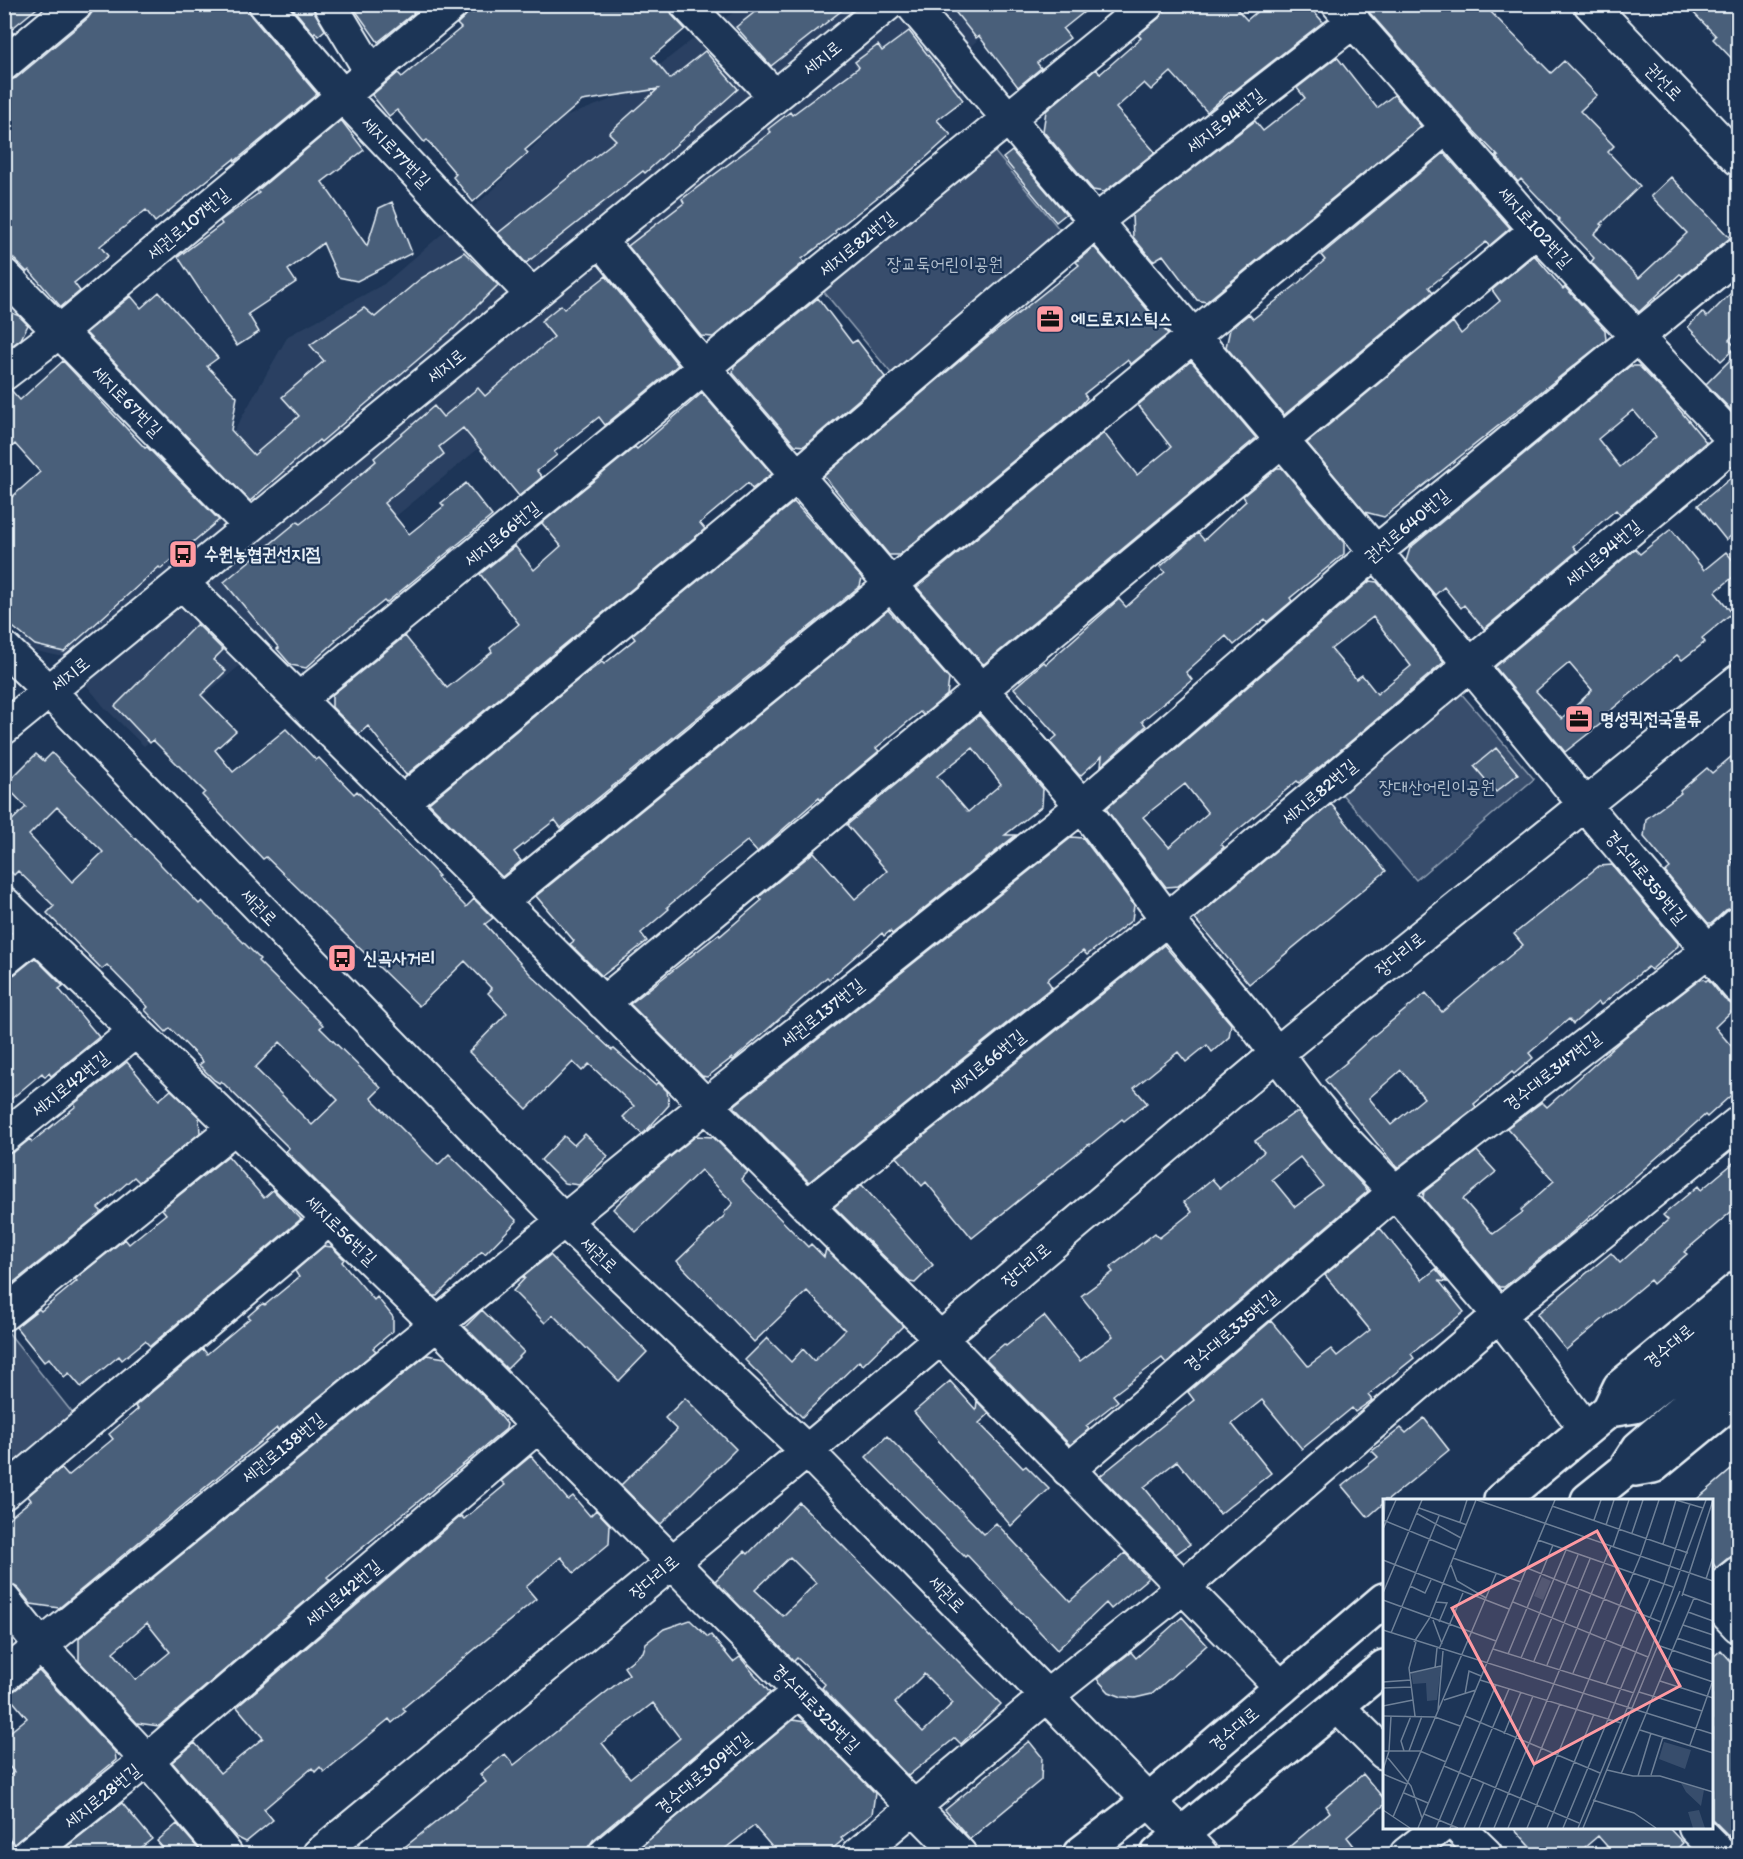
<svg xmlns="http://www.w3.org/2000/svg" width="1743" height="1859" font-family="Itim,'Poor Story',sans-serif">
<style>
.built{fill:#2a4162}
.green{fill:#374d6c;stroke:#909fb2;stroke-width:1.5}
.building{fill:#495e7a;stroke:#e8f1f8;stroke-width:1.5;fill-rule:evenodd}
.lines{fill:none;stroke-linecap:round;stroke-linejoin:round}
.minor-casing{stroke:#e8f1f8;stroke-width:36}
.major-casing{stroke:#e8f1f8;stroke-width:38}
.minor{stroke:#1d3557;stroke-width:32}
.major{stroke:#1d3557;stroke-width:33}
.labels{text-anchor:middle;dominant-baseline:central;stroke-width:4.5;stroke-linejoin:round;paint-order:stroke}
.street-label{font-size:18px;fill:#e8f1f8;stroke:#1d3557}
.park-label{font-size:18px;fill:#b3c0ce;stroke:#1d3557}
.poi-label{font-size:18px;font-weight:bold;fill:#e8f1f8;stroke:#1d3557;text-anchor:start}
.inset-road{fill:none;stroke:#6e8097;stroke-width:1.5}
.view{fill:#ff9aa2;fill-opacity:0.15;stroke:#ff9aa2;stroke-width:3}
.inset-edge{fill:none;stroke:#e8f1f8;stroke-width:3}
</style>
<rect width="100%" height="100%" fill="#1d3557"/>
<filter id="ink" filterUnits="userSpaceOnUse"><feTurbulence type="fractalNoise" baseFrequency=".0167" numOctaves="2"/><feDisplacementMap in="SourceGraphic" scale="12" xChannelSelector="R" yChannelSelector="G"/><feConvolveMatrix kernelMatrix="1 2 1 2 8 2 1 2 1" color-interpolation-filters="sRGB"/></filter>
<g filter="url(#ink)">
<path class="built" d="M745,5h274l-66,56 21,27 -33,28 -241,151 -360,295 10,11 -206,173 -39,-38 -41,-51 -51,-11 200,-178 75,-132 96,-52 110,-95 37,-40 34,-32 55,-21 77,-60z"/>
<path class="green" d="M994,151l71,85 -170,142 -71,-86z
M1460,692l74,87 -118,101 -75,-87z
M4,1327l70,88 -69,57h-1z"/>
<path class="building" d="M4,4h38l-32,26 3,3 -9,7z
M98,4h149l4,12 66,78 -82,67 -1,-2 -79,63 -9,-12 -46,36 8,10 -34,27 6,8 -19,16 -32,-37 -2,2 -23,-23v-167l12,-4 72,-60z
M289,4h23l3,9 10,17 -7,6 -3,-4 -1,2z
M351,4h57l6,9 -36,29z
M483,4h186l4,12 12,13 -33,28 18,22 35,-28 33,38 -93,84 -2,-2 -117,92 -28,-30 118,-93 -7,-7 49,-44 -76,12 -57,49 3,3 -55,49 -20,-25 3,-3 -29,-34 -3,2 -27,-32 -8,6 -17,-21 26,-22 4,4 59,-49 -4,-4 10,-10 4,-3 2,2z
M765,4h85l-79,62 -35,-39z
M949,4h145l-31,25 7,9 -33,25 4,5 -23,19 -39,-51 -3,2z
M1170,4h62l15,16 19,-16h41l16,18 -90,70 -2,-1 -24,21 -36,-40 -20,18 -7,-7 -28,25 39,44 -51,40 -11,-2 -50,-59 3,-20 50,-42 4,5 41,-36 -3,-3 21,-17z
M1362,4h121l68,69 13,-12 33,34 -17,16 34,35 -6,6 32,34 -39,38 2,1 -9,9 45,44 48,-45 -36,-37 20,-19 59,61 -47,38 -3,-2 -41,38 -48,-50 3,-4 -36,-38 1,-1 -38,-40 -3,3 -22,-26h2l-26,-27z
M1685,4h53v61l-25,-26 3,-3z
M909,31l54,69 -26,20 14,15 -38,34 -78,62 1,2 -34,26 2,3 -91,75 -12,-1 -73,-90 56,-43 -2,-4 89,-67 -3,-3 22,-17 2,3 31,-23 1,1 35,-26 -4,-5 23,-17 4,6z
M1337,57l40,51 17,-13 27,31 -215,176 -9,-2 -34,-45 -10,6 -20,-24 -1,-22 123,-94 8,10 42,-33 -8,-10z
M341,120l23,30 -42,32 45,64 12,-38 13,-6 20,51 -55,28 -19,-4 -15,-34 -35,27 8,12 -48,32 11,18 -22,14 -59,-89 44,-33 -2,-3 39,-28 -2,-2z
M1012,151l54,63 -10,8 -53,-64z
M1444,153l66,75 -21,18 -3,-4 -57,45 4,5 -149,123 -58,-68 4,-18 19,-15 4,5 43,-34 29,-25 -4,-5z
M1094,247l74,87 -37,30 -4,-4 -43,34 3,4 -6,7 -182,150h-10l-65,-79 157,-133 98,-78 -3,-3z
M464,252l34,33 -43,43 -134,114 -2,-2 -69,61 -164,-168 45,-37 10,12 18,-16 59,66 -11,8 30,31 -6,33 23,25 45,-39 -17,-19 42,-36 -14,-16 54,-37 11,9 45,-38z
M1534,255l29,34 2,-2 40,43 1,10 -222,177 -19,-5 -58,-69 146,-121 8,12 39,-33 -8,-11z
M606,276l72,89 -73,60 -6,-8 -45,35 3,3 -20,16 5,6 -23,19 -56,-68 -24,19 5,7 -60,49 25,31 35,-28 -3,-3 25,-20 26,33 -106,87 -2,-2 -49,39 1,1 -30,27 -15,-3 -14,-16 2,-1 -55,-66 74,-61 2,3 27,-21 49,-42 -2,-3 60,-52 9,11 35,-29 7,8 69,-59 -13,-16 20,-16 3,4z
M1738,286v44l-9,10 7,7 -15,14 -33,-34 14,-15 5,5z
M818,298l34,45 5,-3 28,37 -81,69 -9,-1 -62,-72 1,-7z
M4,309l15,7 9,9 -7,14 -17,12z
M1738,352v65l-32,-33z
M63,361l82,87 2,-1 72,73 -58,49 -2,-2 -95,85 -29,-7 -31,-25v-116l36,-32 -25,-28 -11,10v-62l7,-2 9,10z
M1191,361l65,77 -272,226 -2,-1 -65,-76 187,-154 33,42 34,-28 -33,-42z
M1630,366h9l30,31 37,45 -86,73 -4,-5 -43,36 4,5 -93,78 -20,-24 -3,3 -17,-21 -9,8 -29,-34 4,-13zM1633,410l23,27 -36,30 -22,-28z
M702,393l70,81 -20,15 -4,-6 -48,40 5,6 -299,246 -38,-49 -9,8 -27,-27v-12l73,-59 42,52 45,-36 -2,-4 29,-24 -39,-50 35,-28 19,24 27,-24 -19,-23 93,-76 2,2z
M1277,468h5l62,75v11l-54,44 2,3 -25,21 -2,-3 -31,26 -8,-9 -40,36 6,8 -50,41 4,5 -45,40 1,-10 -22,20 -30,-34 7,-6 -43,-48 30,-26 2,2 73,-65 7,8 39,-35 -5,-5 38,-34 6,7 42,-39 -3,-5z
M1738,472v58l-12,10 -28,-35z
M794,502l68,76 -2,8 -299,242 -6,-8 -41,32 7,9 -19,16 -73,-74 150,-124 23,-17 2,2 31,-25 -3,-4z
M1671,529l33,41 22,-18 12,14v7l-23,19 17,21 -30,25 3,4 -23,18 -5,-5 -73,61 3,3 -42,33 -70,-85 140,-118 5,5zM1569,663l23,27 -30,29 -26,-28z
M1370,581l7,1 67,80 -113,96 -32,25 -2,-2 -76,63 3,3 -46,39 -12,1 -60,-78zM1373,617l38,49 -34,28 -15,-19 -6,4 -25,-30zM1185,784l23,29 -39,34 -26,-30z
M888,610l61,69 -2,16 -24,20 -3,-3 -44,36 3,3 -59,49 -1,-2 -62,54 -10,-11 -38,31 -42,35 2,2 -28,24 6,8 -45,35 -32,-32 4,-3 -38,-45z
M197,624l26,26 -10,10 13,11 -25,24 35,36 -21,19 18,22 53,-43 30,31 3,-2 35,36 3,-3 82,85 -2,1 29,30 8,-8 19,19 -8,6 45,50 82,76 2,-1 41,36 3,-3 9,9 2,14 -24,27 -3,2 -19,-17 11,-11 -45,-42 -7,7 -9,-9 -46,47 -58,-57 38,-39 -19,-20 4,-4 -27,-28 -46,45 -153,-149 -3,2 -61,-64 3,-3 -52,-52 -3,3 -35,-37z
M979,715l64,74 -1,17 -37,29h11l-124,99 -2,-3 -6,5 -2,-3 -53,46 -2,-2 -94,83 -1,-2 -25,19 -5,-1 -72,-72 89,-70 1,2 42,-36 -3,-3 55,-45 41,47 32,-28 -40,-46zM973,748l28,36 -33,28 -31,-36z
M1496,748l22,26 -22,18 -22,-26z
M1738,751v103l-7,6 7,9v37l-12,4 -14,13h-4l-43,-51 5,-4 -26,-31 2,-18 35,-26 -1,-2 27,-23 5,5z
M52,753l147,151 3,-3 58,58 -2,2 65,64 -3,3 61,60 -10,10 67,67 11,-11 68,67 -32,33 -3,-3 -45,45h-3l-113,-110 -35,-35 3,-3 -68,-67 -2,2 -5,-3 -15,-15 4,-3 -33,-34 -4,4 -21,-22 3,-3 -41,-42 -5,4 -55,-56 7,-7 -36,-35 -4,4 -10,-10v-37l22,-21 -21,-22 31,-31 8,7zM57,807l46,45 -31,30 -43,-47zM280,1042l58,58 -26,25 -57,-57z
M1331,804l55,67 -137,113 -54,-65z
M1072,837l11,1 51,67 -2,15 -45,35 -4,-4 -36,29 5,7 -243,195 -74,-74v-3z
M1612,865l66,78v3l-27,24 -3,-3 -47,38 -3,-3 -25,22 -4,-5 -40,34 4,5 -19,16 -2,-2 -38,32 2,3 -79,61 -72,-88 22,-18 -1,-1 26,-24 54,-44 16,19 81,-67 -9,-11 85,-68zM1401,1070l23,28 -33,27 -22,-27z
M1164,945l67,79 -2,13 -17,15 -5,-7 -21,17 -8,-10 -44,36 13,15 -23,18 -2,-2 -32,26 -1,-1 -117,94 -46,-56 -4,4 -25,-29z
M35,958l28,28 -4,3 40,48 -48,39 -2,-3 -4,4 -3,-4 -38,32v-127l11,-4z
M1702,978l4,3 2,-2 16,20 7,5 7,1 -23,22 23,27v35l-31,28 -2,-2 -137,121 -64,51h-5l-76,-89 1,-6 53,-41 19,21 -33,27 30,35 30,-22 -2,-2 33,-29 -47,-53 35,-26 5,5 78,-70z
M127,1062l32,38 12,-10 28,27 1,16 -61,49 -5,-5 -36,31 4,4 -98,78v-135l11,-4 15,-12 2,3 44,-36 -2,-2z
M1294,1113h5l28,34 41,44 -202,172 -4,-5 -49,37 5,6 -32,25 3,3 -19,16 -84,-86 18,-15 2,2 38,-30 36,45 33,-25 -32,-40 32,-24 -3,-4 45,-35 4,5 33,-26 -8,-10 28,-23 8,9 44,-36 -9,-11zM1300,1157l23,29 -28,21 -23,-28z
M585,1134l23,22 -29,29 -15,-2 -23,-23 23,-24 10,9z
M696,1136l17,1 35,35 -7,7 67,68 3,-3 13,13 2,-8 77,77 -40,39 -4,-4 -57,56 -57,-57 22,-22 24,24 12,-13 11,12 31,-31 -38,-39 -53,51 -77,-81 48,-46 -1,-2 9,-10 -32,-33 -65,62 -23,-23 28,-28z
M228,1156l36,42 9,-8 28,29 -151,127 -5,-5 -23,19 -3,-4 -38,31 -12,-14 -5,4 -15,-19 -5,4 -28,-35 23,-18 2,2 36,-30 -2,-2 50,-40 4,5 37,-30 -4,-5z
M1738,1159v47l-54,46 3,2 -34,30 -3,-4 -84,70 -29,-36 74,-61 9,10 48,-43 -5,-5 35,-29 3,4z
M862,1185l71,80 -18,18 -5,-1 -76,-75z
M1380,1228l42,52 14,-11 11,13 -8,-1 25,31 -53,42 3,4 -46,37 4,5 -17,12 -3,-4 -50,41 -40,-49 -30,24 39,49 -51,41 -43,-53 -33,26 46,57 -14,10 -76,-78 94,-76 -6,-8 83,-71 37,45 23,-17 6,7 33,-26 -45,-55z
M324,1246l8,1 12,12 -2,3 32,38 3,-3 16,20v14l-20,17 3,3 -98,79 -1,-2 -218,180 -28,-4 -13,-16 -7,-4 -7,-2v-60l27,-22 -3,-4 33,-28 7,8 45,-37 -4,-5 29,-25 -3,-3 68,-57 4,5 43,-36 -2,-2 14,-12 3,1 34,-28 -4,-6z
M550,1255l97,97 -28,29 -66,-66 -8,8 -32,-32 12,-13 -2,-1z
M482,1310l42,42 -17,17 -42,-42z
M427,1355l18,3 43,43 19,23 -1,5 -179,148 3,3 -171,146 -22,-3 -58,-62v-23zM147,1623l23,29 -34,28 -23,-28z
M950,1381l26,29 1,-9 12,13 -10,9 44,45 3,-2 23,23 -38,37 -97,-114z
M685,1398l51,51 -76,76 -39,-40 56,-55 -12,-12z
M1424,1418l25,32 -61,50h-4v3l-16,14 -26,-31 36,-29 -6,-6 29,-23 5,5z
M887,1436l97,98 12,-11 74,78 55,-48 23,25 -37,31 -5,-6 -49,47 -90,-95 -2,2 -99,-100z
M531,1456l37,44 5,-4 17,20 6,-6 14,15 -1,19 -35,29 -13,-16 -35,30 10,12 -133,109 3,3 -14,12 -3,-4 -65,53 -4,-5 -5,5 -3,-4 -48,41 9,11 -27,22 -10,-5 -64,-75 23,-19 25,30 43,-35 -26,-31 224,-191 3,3 41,-34 -4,-4z
M1738,1464v91l-11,4 -11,9 -4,-6v-62h-16z
M799,1502l202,202 -40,40 -6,-6 -47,38 -86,-88 3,-4 -28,-26 -3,3 -79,-80 30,-30 3,3zM790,1557l26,26 -33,33 -28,-26zM924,1674l29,29 -30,29 -28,-29z
M1182,1617l25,28 -55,49 -17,4 -13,-1 -13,-5 -12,-13 34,-27 5,6z
M690,1620l18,17 3,-2 22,27 7,-5 30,36 -177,147 -5,7 -1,7h-191l90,-72 -6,-8 25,-20 9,11 115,-91 -5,-7 19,-15 3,-9 18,-14zM653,1703l27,35 -50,40 -28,-35z
M1721,1650l17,19v180l-4,-8 -22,-22v-161z
M39,1671l76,81 1,8 -102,84 -10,-12v-52l10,-8 -10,-11v-24l23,-19 -20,-24 8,-4z
M793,1720l12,2 70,71 -3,21 -31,24 2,2 -17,14h-48l-24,-28 -36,28h-86z
M1029,1741l13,16 -1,23 -71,59 -25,-29z
M1363,1774l21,25v6l-37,32 7,9 -9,8h-64l49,-42 -4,-6z
M122,1803l30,36 -19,15h-76z
M177,1824l26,30h-35l-11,-13z
M1513,1827h155l15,16 -12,11h-57l-16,-18 -21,18h-40z"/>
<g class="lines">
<g class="minor-casing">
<path id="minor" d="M265,4l77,91 190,200
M330,4l41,68
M686,4l89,92
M911,4c225,266 454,530 673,800 51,62 104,121 154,183
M1338,4l198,226 202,214
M1590,4l148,155
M4,64l72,-60
M601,241l104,128 377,437 85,113 85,102 57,76 32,39 54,56 104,123 87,114
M4,275l246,251
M4,374l55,-42 394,-328
M182,583l758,755 342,350
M4,648l45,43 514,529 244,231 394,403
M299,699l849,-695
M4,728l884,-724
M402,802l395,-326 299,-255 258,-200
M501,901l391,-317 554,-456
M4,903l434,422 522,529
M4,960l32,-26
M603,1003l933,-773
M4,1137l132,-106
M807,1206l360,-287 569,-478
M4,1314l231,-187
M1068,1470l327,-278 314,-242 29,-26
M4,1493l325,-274
M1712,1594l26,-21
M1712,1598l26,28
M4,1600l37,46 106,114 79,94
M4,1676l702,-571 376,-299 295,-255 361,-297
M1337,1706l47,47
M1459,1828l27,26
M1695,1828l26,26
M29,1854l118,-94 391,-334
M319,1854l488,-403 487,-412 444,-358
M605,1854l195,-163
M858,1854l189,-158 135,-108 317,-273 239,-192
M1406,1854l33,-26"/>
</g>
<g class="major-casing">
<path id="major" d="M1609,1410l26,-4 103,-83
M1635,1469l18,-3 85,-70
M1501,1500l108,-90 11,-23 118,-98
M1588,1500l36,-29 15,-23 99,-86
M1080,1854l69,-53 235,-201
M1158,1854l226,-187"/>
</g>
<use href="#minor" class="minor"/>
<use href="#major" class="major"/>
</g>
</g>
<defs>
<g id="office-square" transform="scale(1.5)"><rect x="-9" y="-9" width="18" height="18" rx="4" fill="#ff9aa2" stroke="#1d3557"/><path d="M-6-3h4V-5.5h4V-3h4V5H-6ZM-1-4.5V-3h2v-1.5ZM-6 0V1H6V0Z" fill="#111"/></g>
<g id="bus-square" transform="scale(1.5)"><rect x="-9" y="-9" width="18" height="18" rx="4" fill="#ff9aa2" stroke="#1d3557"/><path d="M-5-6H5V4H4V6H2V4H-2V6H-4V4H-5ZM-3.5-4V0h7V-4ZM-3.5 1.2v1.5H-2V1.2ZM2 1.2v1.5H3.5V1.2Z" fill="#111"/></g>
</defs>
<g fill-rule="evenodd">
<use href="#office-square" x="1050" y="319"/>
<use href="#bus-square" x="183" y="554"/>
<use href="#office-square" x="1579" y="719"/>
<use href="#bus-square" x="342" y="958"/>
</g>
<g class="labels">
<g class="street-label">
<text transform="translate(822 58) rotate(-39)">세지로</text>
<text transform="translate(1664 82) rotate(46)">권선로</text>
<text transform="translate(1225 121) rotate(-38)">세지로94번길</text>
<text transform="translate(396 152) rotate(46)">세지로77번길</text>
<text transform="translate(188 224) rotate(-40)">세권로107번길</text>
<text transform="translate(1535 227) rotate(48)">세지로102번길</text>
<text transform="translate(857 244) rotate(-39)">세지로82번길</text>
<text transform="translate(446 366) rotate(-39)">세지로</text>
<text transform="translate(127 401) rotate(45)">세지로67번길</text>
<text transform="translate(1407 526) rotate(-40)">권선로640번길</text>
<text transform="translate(502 534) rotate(-39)">세지로66번길</text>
<text transform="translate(1603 553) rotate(-40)">세지로94번길</text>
<text transform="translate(70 674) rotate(-39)">세지로</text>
<text transform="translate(1319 792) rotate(-40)">세지로82번길</text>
<text transform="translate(1646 877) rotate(50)">경수대로359번길</text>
<text transform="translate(259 907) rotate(46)">세권로</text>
<text transform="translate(1400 954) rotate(-39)">장다리로</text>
<text transform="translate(822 1013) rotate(-38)">세권로137번길</text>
<text transform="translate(987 1062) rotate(-39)">세지로66번길</text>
<text transform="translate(1552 1071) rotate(-38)">경수대로347번길</text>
<text transform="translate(70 1084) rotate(-39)">세지로42번길</text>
<text transform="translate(341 1230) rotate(44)">세지로56번길</text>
<text transform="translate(599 1255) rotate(43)">세권로</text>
<text transform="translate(1026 1265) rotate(-40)">장다리로</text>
<text transform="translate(1231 1331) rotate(-40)">경수대로335번길</text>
<text transform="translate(1669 1346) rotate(-40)">경수대로</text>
<text transform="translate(283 1448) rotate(-39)">세권로138번길</text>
<text transform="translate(654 1577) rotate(-40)">장다리로</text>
<text transform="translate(343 1593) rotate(-40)">세지로42번길</text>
<text transform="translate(947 1594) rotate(46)">세권로</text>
<text transform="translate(816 1708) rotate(45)">경수대로325번길</text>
<text transform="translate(1234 1729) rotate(-40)">경수대로</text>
<text transform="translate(703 1773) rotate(-40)">경수대로309번길</text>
<text transform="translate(102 1796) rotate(-39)">세지로28번길</text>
</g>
<g class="park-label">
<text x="945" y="264">장교둑어린이공원</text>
<text x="1437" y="787">장대산어린이공원</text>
</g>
<g class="poi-label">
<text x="1071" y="319">에드로지스틱스</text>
<text x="204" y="554">수원농협권선지점</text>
<text x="1600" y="719">명성퀵전국물류</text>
<text x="363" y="958">신곡사거리</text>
</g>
</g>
<g transform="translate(1383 1499)">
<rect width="330" height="330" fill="#1d3557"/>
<path d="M159,78l9,4 -8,19 -9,-4zM58,168l-4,33 -10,1 -1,-18 -13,1 -2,-11zM281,243l27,8 -6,19 -26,-10zM298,284l23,7 -3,16 -15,-14zM316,311l6,18h-12l-5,-16z" fill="#374d6c"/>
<path class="inset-road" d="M94,1l236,81M293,1l27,8M169,7l136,47M36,9l48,17M33,14l45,25M0,21l73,30M1,21l1,-20M211,21l7,-20M77,23l7,-22M223,26l8,-25M0,30l13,-29M249,34l11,-33M155,41l135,47M280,45l13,-44M230,48l16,-47M70,59l68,24M0,61l126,49M68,66l6,16 29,17M144,69l134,54M323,80l7,-22M27,87l15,7 6,-13M0,94l39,-93M300,95l30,11M299,97l31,-96M0,101l113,41M53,103l11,1 -8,19M130,103l135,55M305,113l25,9M50,121l9,24M300,126l30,10M0,131l330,104M8,134l48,-117M294,139l36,12M31,143l15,-23 47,-119M277,147l53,18M56,150l24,-56M110,150l141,44M125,155l45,-109M138,159l45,-108M151,162l44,-106M164,166l43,-106M283,167l47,16M52,169l2,-20M27,174l31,-7M190,174l44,-105M97,181l141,43M277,182l53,17M0,183l28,-2M223,185l44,-105M0,189l29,-1M256,193l63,19M82,195l4,-23 12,5M61,201l32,-10M0,207l30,-6M55,211l5,-59M0,217l52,1 25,9M32,217l-6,-48 7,-26M82,217l135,57M257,231l73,23M121,235l17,-42M307,246l23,-65M0,252h37l26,11M21,252l-3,-10 10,-25M26,252l13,-35M5,259l23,28 11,32M61,267l135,57M0,271l6,-19 2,-35M224,271l26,6h27l53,16M0,275l24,10M238,275l73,-176M268,276l12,-38M255,277l13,-43M21,294l24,10M210,301l41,13 22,15M0,311l27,18M41,315l34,14M10,318l103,-243M35,329l137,-328M53,329l60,-143M67,329l59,-139M81,329l20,-46M96,329l54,-132M111,329l117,-282M125,329l52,-124M144,329l113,-271 19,-57M164,329l47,-114M180,329l101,-244 26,-80M195,329l71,-173 57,-155M200,329l97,-237"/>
<path class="view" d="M214,32l83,155 -146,78 -82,-156z"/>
<rect width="330" height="330" class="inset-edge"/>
</g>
<rect width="1743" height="1859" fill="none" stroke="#1d3557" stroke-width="24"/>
<rect x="12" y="12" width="1719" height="1835" fill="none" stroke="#e8f1f8" stroke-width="2" filter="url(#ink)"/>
</svg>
